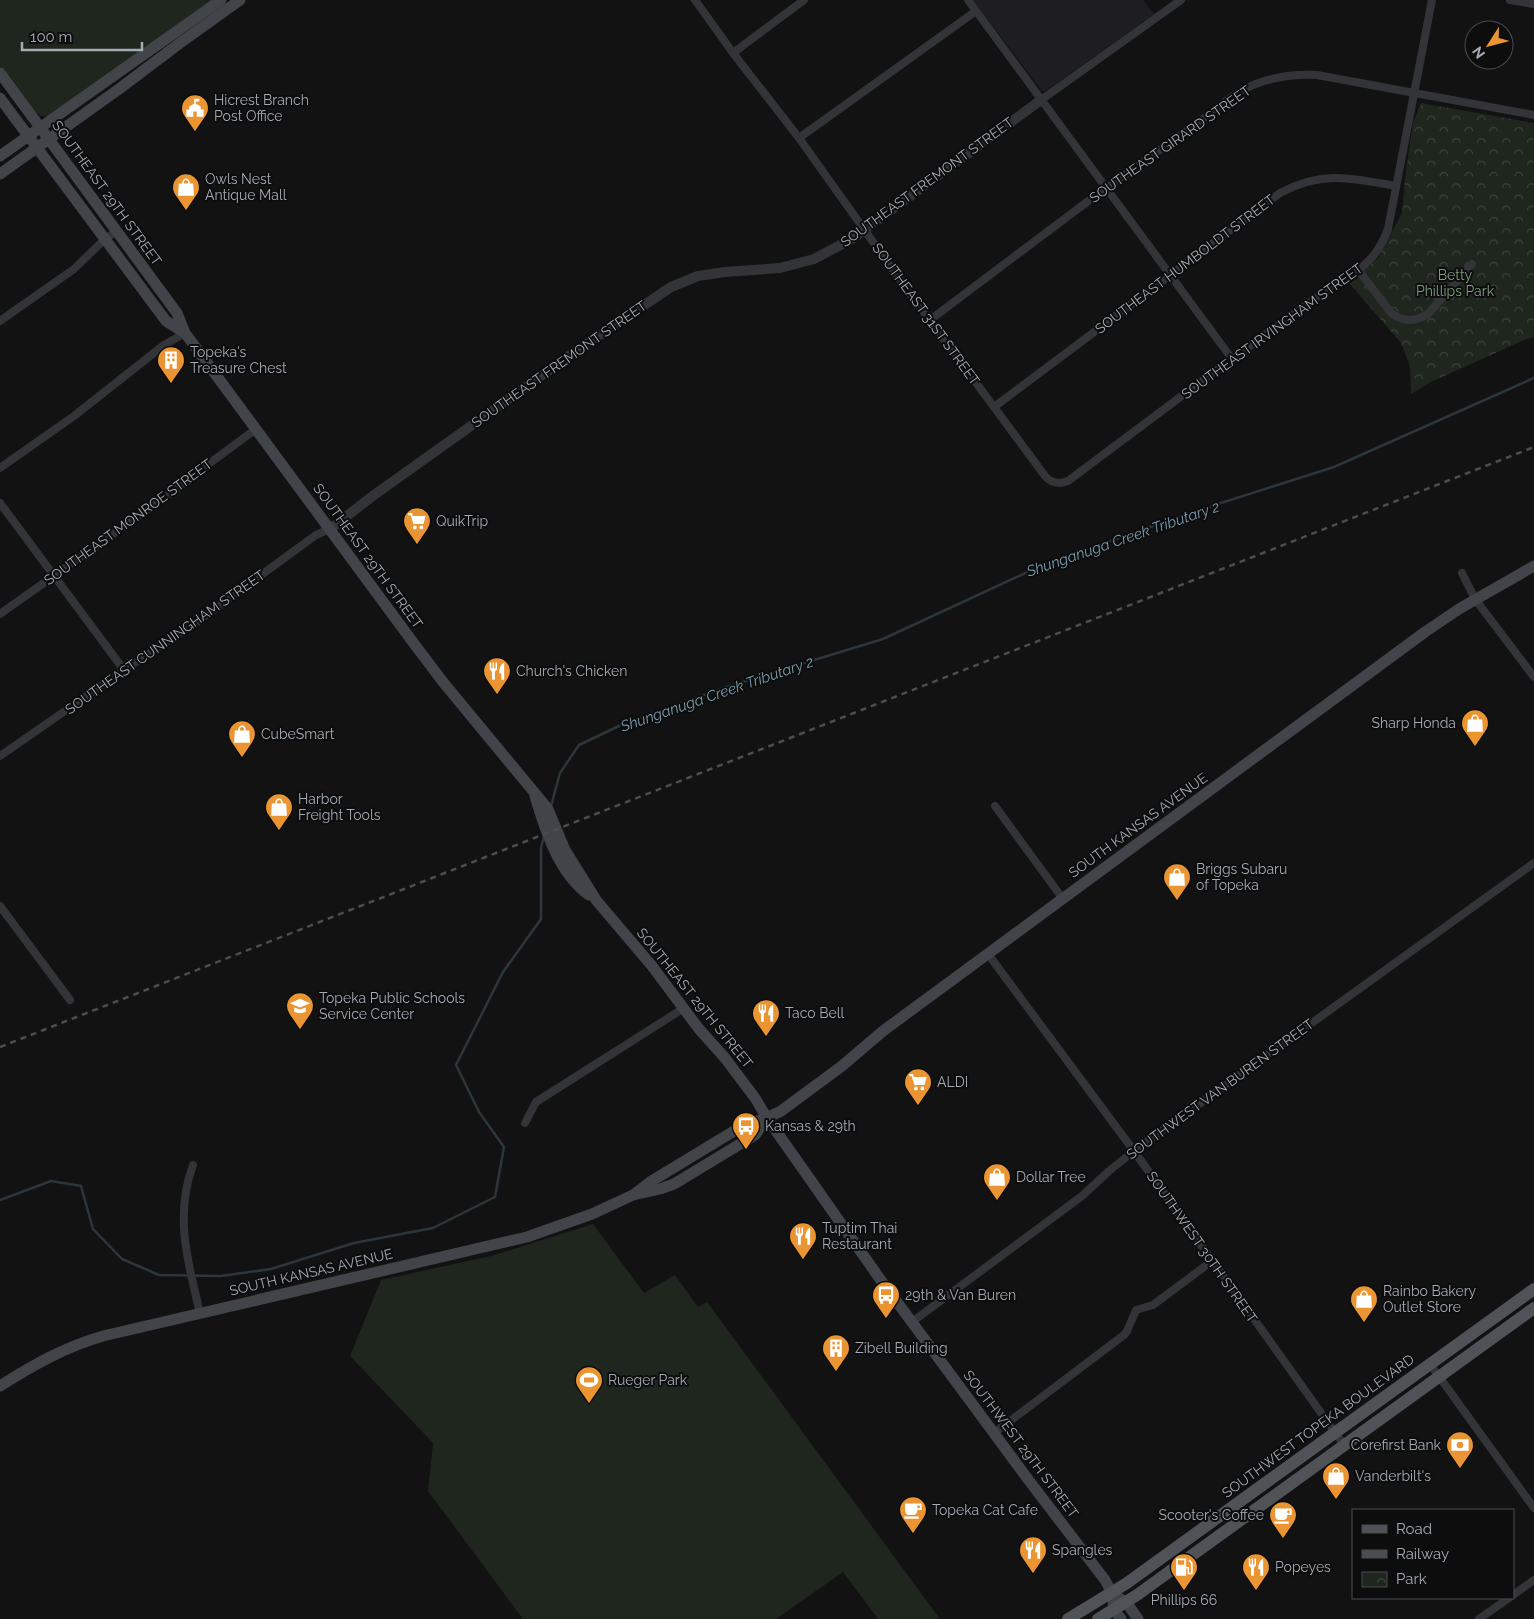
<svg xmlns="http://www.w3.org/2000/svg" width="1534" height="1619" font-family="Raleway,sans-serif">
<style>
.built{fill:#1e1e20}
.grass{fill:#1e261e}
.park{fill:url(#park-crowns)}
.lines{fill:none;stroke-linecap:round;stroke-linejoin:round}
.stream{stroke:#2c363b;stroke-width:2.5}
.minor{stroke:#333438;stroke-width:8}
.tertiary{stroke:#333438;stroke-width:10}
.secondary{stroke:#414448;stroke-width:11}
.primary{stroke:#4f5257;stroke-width:12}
.rail{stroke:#4a4d51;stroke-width:2.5;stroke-dasharray:6 5;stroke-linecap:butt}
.labels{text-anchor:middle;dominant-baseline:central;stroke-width:4;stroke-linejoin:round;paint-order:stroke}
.poi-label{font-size:14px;fill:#a4abb3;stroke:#0d0d0e;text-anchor:start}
.street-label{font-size:14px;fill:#a4abb3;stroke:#0d0d0e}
.park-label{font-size:14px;fill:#7e9e7b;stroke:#0d0d0e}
.water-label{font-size:15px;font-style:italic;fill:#7b9dae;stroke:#0d0d0e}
</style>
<defs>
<pattern id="park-crowns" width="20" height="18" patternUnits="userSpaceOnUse" patternTransform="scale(1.25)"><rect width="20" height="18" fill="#1e261e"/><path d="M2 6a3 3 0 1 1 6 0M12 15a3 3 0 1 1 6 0" fill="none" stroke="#3c433c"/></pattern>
</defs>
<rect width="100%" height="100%" fill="#121213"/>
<path class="built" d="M973,0h170l11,14 -107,76 -5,1z"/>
<path class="grass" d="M0,0h213l-165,116h-7l-7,-5 -34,-45z
M593,1224l51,69 31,-18 23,32 9,-5 233,317h-62l-35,-47 -67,47h-253l-95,-128 5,-48 -83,-87 31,-76 110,-24z"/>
<path class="park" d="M1421,103l113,20v214l-10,3 -93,42 -20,12 -1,-28 -9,-23 -52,-60 29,-25 24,-45 3,-35 8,-55z"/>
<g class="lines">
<path class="stream" d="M551,806l9,-33 19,-28 44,-21 106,-38 154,-47 164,-76 149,-52 138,-44 200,-89
M0,1200l51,-19 30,5 12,43 29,30 37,16 62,1 50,-7 83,-26 79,-15 62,-31 9,-50 -25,-35 -23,-47 47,-93 38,-53v-71l3,-12"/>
<path class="minor" d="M695,0l38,53 66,85 104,146 142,192c6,7 13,9 23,5l127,-95 148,-108c23,-10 36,-25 45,-49l44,-229
M968,0l264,359
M1510,0l24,4
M733,53l71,-53
M1041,100l140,-100
M799,138l177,-127
M1359,271l33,43c13,8 23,8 36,0l44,-50
M930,320l157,-118 127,-91c29,-28 63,-38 103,-36l217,40
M0,321l74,-52 31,-30 12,-8
M994,407l286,-214c42,-23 72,-15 116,-7
M0,468l74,-52 90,-71 21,-12
M0,503l124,167
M1462,573l13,26 59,78
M0,614l188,-133 26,-21 42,-31
M0,756l124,-86 73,-48 119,-87 14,-6
M995,806l68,93
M0,906l70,94
M988,954l146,197 210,294
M525,1123l11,-21 148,-94
M193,1165c-19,52 -5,97 7,148
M912,1322l170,-126 27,-25 25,-20 400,-288
M1430,1364l104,144
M994,1433l130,-98 3,-4 9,-21 17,-5 59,-44
M1513,1595l21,-15
M1479,1619l30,-21"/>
<path class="tertiary" d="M330,529l44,-34 202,-144 95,-64 27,-11 27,-4 55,-4 34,-9 38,-20 189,-139"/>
<path class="secondary" d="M0,73l177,240 8,20 227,308 31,41 105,127 17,41 31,50 56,66 47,63 26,29 30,40 12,20 113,161 147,199 78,102 7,13 2,17 7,9
M0,98l166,223 19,12
M0,156l221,-156
M0,174l119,-85 61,-46 60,-43
M535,796c10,34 24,78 54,99
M633,1195l17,-13 94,-57 23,-7 14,-7 61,-45 41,-35 542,-399 34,-23 75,-43
M0,1386c33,-21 65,-39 103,-50l424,-99 65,-23 41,-19 27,-6 14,-5 81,-49 12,-17
M1119,1598l7,4 12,17"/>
<path class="primary" d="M1068,1619l59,-36 407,-294
M1098,1619l39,-24 397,-287"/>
<path class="rail" d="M0,1047l1534,-600"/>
</g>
<defs>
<g id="civic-pin" transform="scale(1.4375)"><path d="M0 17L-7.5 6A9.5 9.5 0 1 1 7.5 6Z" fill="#eb9432" stroke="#0d0d0e"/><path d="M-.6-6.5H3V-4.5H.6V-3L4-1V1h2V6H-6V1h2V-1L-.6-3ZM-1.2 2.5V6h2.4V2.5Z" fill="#fff"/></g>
<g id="shop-pin" transform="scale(1.4375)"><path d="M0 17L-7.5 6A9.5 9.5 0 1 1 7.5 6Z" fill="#eb9432" stroke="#0d0d0e"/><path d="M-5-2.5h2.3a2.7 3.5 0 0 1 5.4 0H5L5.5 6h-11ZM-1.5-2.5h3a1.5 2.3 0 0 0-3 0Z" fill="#fff"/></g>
<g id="building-pin" transform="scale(1.4375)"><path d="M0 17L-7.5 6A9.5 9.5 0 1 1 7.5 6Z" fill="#eb9432" stroke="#0d0d0e"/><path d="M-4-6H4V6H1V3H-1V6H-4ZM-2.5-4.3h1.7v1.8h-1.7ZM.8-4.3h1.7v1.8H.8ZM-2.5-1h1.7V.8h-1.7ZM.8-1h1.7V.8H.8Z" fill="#fff"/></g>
<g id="supermarket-pin" transform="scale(1.4375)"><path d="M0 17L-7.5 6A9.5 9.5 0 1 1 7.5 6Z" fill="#eb9432" stroke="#0d0d0e"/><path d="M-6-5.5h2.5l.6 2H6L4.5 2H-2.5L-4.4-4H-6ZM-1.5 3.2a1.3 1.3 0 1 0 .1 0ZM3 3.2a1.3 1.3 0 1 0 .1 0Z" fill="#fff"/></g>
<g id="restaurant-pin" transform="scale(1.4375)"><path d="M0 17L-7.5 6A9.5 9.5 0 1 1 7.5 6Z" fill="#eb9432" stroke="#0d0d0e"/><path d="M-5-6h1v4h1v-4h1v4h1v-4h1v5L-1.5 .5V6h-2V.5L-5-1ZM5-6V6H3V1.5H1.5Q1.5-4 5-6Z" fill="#fff"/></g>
<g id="school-pin" transform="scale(1.4375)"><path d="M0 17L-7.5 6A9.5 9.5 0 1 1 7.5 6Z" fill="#eb9432" stroke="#0d0d0e"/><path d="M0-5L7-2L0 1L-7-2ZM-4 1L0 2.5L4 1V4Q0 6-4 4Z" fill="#fff"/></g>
<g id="bus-pin" transform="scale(1.4375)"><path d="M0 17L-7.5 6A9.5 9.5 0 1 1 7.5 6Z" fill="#eb9432" stroke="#0d0d0e"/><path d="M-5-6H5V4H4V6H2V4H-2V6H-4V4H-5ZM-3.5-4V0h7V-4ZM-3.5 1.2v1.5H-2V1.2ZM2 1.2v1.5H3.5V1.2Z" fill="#fff"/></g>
<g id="stadium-pin" transform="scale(1.4375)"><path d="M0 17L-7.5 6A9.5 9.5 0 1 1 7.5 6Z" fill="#eb9432" stroke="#0d0d0e"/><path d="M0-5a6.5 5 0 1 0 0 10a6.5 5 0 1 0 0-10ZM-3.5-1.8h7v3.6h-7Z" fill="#fff"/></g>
<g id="bank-pin" transform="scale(1.4375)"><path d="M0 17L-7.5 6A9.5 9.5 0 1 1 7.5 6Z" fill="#eb9432" stroke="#0d0d0e"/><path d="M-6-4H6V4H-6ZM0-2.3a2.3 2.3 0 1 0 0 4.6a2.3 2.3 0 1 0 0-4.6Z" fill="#fff"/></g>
<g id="cafe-pin" transform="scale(1.4375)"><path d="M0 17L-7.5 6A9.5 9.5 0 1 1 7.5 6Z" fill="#eb9432" stroke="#0d0d0e"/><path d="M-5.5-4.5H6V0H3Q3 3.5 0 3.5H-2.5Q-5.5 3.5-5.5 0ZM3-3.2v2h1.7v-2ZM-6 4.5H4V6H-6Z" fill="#fff"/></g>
<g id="fuel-pin" transform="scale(1.4375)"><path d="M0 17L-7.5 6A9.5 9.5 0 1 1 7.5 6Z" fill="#eb9432" stroke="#0d0d0e"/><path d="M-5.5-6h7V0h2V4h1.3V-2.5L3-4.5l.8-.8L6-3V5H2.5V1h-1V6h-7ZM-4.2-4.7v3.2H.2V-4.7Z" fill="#fff"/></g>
</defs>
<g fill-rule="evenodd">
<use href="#civic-pin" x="195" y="108"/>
<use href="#shop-pin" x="186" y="187"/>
<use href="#building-pin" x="171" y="360"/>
<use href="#supermarket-pin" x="417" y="521"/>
<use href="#restaurant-pin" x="497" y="671"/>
<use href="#shop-pin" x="1475" y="723"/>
<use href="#shop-pin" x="242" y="734"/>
<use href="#shop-pin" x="279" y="807"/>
<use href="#shop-pin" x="1177" y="877"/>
<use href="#school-pin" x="300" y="1006"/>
<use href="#restaurant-pin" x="766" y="1013"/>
<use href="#supermarket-pin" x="918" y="1082"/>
<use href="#bus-pin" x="746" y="1126"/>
<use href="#shop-pin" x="997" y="1177"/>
<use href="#restaurant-pin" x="803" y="1236"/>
<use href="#bus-pin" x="886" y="1295"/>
<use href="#shop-pin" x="1364" y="1299"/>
<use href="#building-pin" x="836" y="1348"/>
<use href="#stadium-pin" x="589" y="1380"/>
<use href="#bank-pin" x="1460" y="1445"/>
<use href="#shop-pin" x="1336" y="1476"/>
<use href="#cafe-pin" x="913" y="1510"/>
<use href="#cafe-pin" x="1283" y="1515"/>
<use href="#restaurant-pin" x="1033" y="1550"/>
<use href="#fuel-pin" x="1184" y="1567"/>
<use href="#restaurant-pin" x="1256" y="1567"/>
</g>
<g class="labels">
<g class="poi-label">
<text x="214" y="100">Hicrest Branch<tspan x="214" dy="16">Post Office</tspan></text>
<text x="205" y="179">Owls Nest<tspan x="205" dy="16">Antique Mall</tspan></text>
<text x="190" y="352">Topeka's<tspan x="190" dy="16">Treasure Chest</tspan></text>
<text x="436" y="521">QuikTrip</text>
<text x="516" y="671">Church's Chicken</text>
<text x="1456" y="723" text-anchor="end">Sharp Honda</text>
<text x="261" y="734">CubeSmart</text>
<text x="298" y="799">Harbor<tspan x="298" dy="16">Freight Tools</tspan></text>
<text x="1196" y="869">Briggs Subaru<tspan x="1196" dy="16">of Topeka</tspan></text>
<text x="319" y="998">Topeka Public Schools<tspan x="319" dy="16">Service Center</tspan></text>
<text x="785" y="1013">Taco Bell</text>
<text x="937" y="1082">ALDI</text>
<text x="765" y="1126">Kansas &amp; 29th</text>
<text x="1016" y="1177">Dollar Tree</text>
<text x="822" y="1228">Tuptim Thai<tspan x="822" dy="16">Restaurant</tspan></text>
<text x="1383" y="1291">Rainbo Bakery<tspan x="1383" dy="16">Outlet Store</tspan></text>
<text x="905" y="1295">29th &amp; Van Buren</text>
<text x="855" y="1348">Zibell Building</text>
<text x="608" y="1380">Rueger Park</text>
<text x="1441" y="1445" text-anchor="end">Corefirst Bank</text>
<text x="1355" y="1476">Vanderbilt's</text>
<text x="932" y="1510">Topeka Cat Cafe</text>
<text x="1264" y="1515" text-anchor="end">Scooter's Coffee</text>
<text x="1052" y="1550">Spangles</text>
<text x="1275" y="1567">Popeyes</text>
<text x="1184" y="1600" text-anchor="middle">Phillips 66</text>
</g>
<g class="street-label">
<text transform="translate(1170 144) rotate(-35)">SOUTHEAST GIRARD STREET</text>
<text transform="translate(927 182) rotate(-36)">SOUTHEAST FREMONT STREET</text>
<text transform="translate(107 193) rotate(54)">SOUTHEAST 29TH STREET</text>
<text transform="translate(1185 264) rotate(-37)">SOUTHEAST HUMBOLDT STREET</text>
<text transform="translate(926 314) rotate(54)">SOUTHEAST 31ST STREET</text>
<text transform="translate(1272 331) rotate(-36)">SOUTHEAST IRVINGHAM STREET</text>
<text transform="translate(559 364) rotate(-35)">SOUTHEAST FREMONT STREET</text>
<text transform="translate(128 522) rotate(-36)">SOUTHEAST MONROE STREET</text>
<text transform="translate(368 556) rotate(54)">SOUTHEAST 29TH STREET</text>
<text transform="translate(165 642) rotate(-35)">SOUTHEAST CUNNINGHAM STREET</text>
<text transform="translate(1138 825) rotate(-36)">SOUTH KANSAS AVENUE</text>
<text transform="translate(695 998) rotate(51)">SOUTHEAST 29TH STREET</text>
<text transform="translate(1220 1089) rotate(-36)">SOUTHWEST VAN BUREN STREET</text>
<text transform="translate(1202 1247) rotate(55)">SOUTHWEST 30TH STREET</text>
<text transform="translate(311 1272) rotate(-13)">SOUTH KANSAS AVENUE</text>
<text transform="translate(1318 1426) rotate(-36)">SOUTHWEST TOPEKA BOULEVARD</text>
<text transform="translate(1021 1444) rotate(53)">SOUTHWEST 29TH STREET</text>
</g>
<g class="park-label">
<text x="1455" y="275">Betty<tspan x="1455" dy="16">Phillips Park</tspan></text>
</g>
<g class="water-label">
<text transform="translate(1123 539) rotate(-19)">Shunganuga Creek Tributary 2</text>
<text transform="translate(717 694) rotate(-19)">Shunganuga Creek Tributary 2</text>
</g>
</g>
<rect x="1352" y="1509" width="162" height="90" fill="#0d0d0e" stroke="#494c50"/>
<rect x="1362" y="1525" width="25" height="8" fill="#4f5257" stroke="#494c50"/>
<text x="1396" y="1534" font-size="15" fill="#a4abb3">Road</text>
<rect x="1362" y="1550" width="25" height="8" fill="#4a4d51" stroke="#494c50"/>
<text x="1396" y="1559" font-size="15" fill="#a4abb3">Railway</text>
<rect x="1362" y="1572" width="25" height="15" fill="url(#park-crowns)" stroke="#494c50"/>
<text x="1396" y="1584" font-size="15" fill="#a4abb3">Park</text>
<g transform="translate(1489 45) rotate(234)"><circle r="24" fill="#0d0d0e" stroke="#494c50"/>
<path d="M0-4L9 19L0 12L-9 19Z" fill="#eb9432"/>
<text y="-8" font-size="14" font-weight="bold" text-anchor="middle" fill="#a4abb3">N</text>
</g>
<path d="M22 42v8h120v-8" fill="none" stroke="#a4abb3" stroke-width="2.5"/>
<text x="30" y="42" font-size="15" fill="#a4abb3" stroke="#0d0d0e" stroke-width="4" paint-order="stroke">100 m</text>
</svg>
